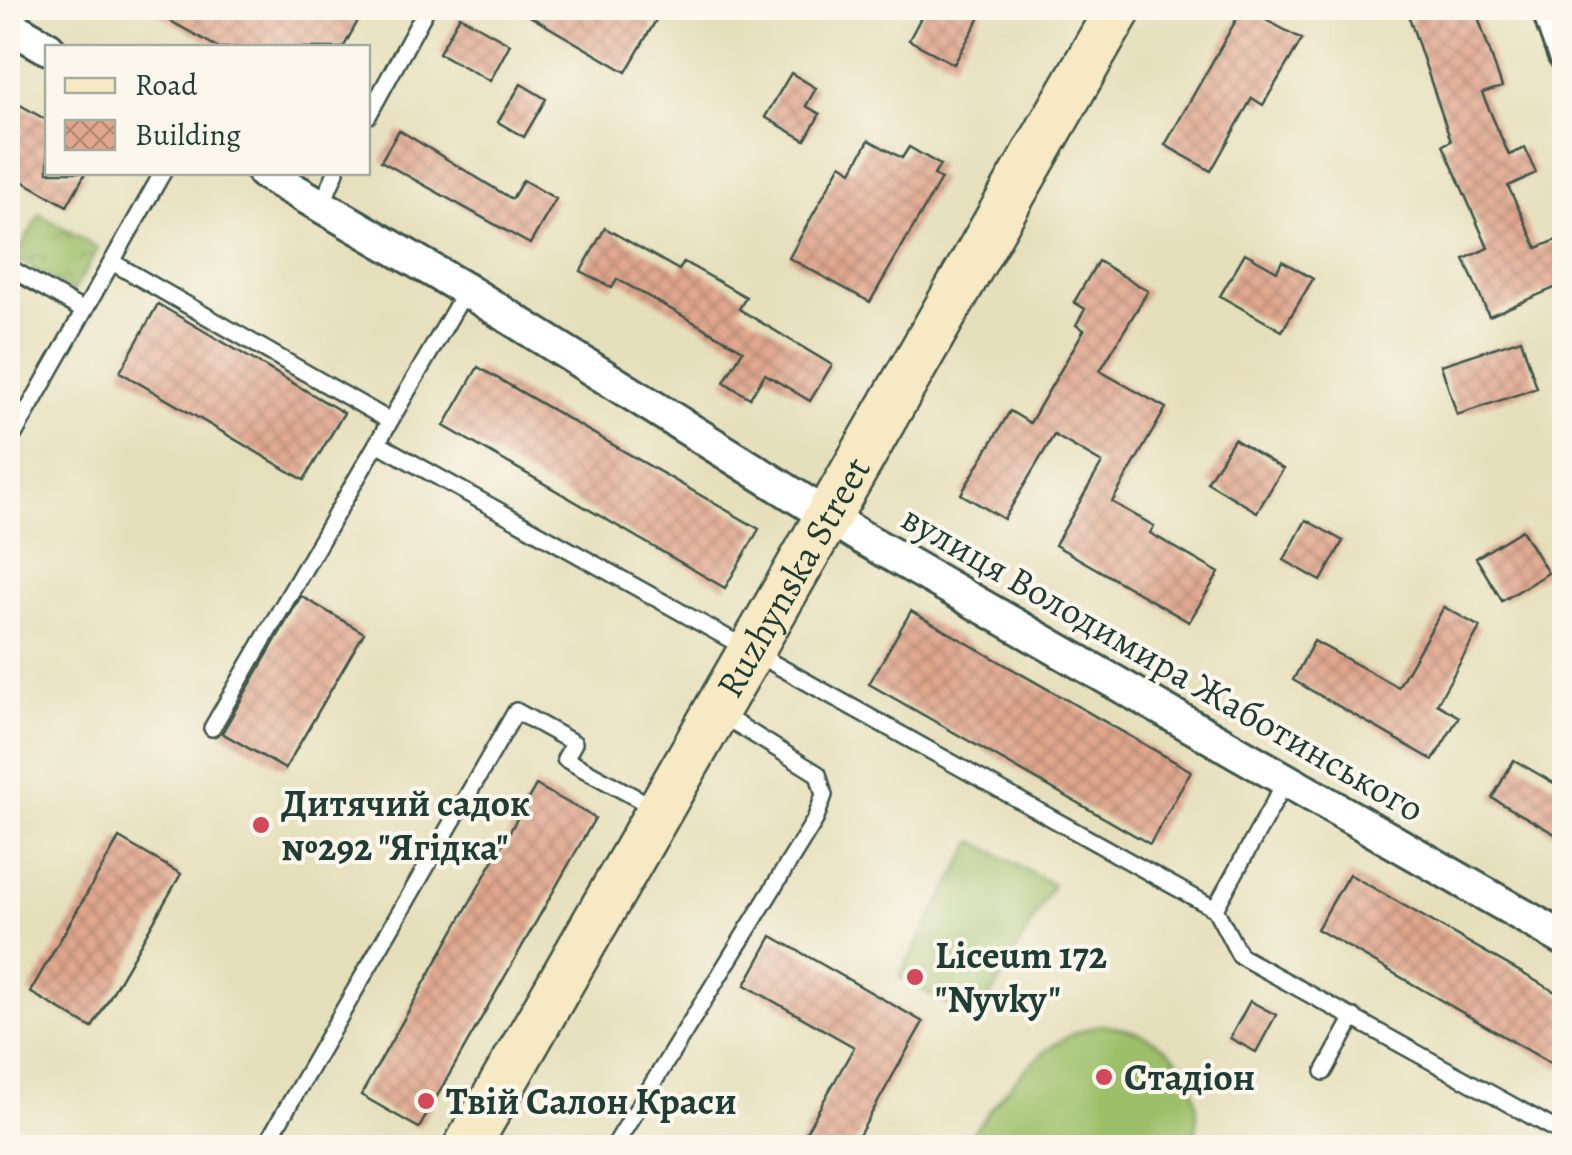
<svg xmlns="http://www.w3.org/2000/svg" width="1572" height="1155" font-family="Alegreya,serif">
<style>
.park{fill:url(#park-crowns);stroke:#5e7e4e;stroke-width:2.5}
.pitch{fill:#9dbf69;stroke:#5e7e4e;stroke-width:2.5}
.building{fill:url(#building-cross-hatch)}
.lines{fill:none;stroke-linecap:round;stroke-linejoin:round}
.lane-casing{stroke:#3d5548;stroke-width:20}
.street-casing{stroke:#3d5548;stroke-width:38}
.secondary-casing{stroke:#3d5548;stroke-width:50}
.lane{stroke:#fff;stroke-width:15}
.street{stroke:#fff;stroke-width:32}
.secondary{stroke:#f7e9c3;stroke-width:45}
.poi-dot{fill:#d1495b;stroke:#fbf7ec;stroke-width:4}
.labels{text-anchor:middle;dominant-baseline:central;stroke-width:8;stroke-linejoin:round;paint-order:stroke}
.street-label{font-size:38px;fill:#1f3d34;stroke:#fbf7ec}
.poi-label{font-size:38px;font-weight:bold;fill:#1f3d34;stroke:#fbf7ec;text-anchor:start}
</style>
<defs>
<pattern id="park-crowns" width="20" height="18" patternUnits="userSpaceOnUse" patternTransform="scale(2.5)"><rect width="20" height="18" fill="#9dbf69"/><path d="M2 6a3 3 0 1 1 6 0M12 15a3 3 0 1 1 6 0" fill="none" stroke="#7f9c57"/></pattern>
<pattern id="building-cross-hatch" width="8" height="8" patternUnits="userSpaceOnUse" patternTransform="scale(2.5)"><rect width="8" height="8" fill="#e1a78e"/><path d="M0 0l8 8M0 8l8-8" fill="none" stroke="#b68975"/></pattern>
</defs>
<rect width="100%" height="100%" fill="#fbf7ec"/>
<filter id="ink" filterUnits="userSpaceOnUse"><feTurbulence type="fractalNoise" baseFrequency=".01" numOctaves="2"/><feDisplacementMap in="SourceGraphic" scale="20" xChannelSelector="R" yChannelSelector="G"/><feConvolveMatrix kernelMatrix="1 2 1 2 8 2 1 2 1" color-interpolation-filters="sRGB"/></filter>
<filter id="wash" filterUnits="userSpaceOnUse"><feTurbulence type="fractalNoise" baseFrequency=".0048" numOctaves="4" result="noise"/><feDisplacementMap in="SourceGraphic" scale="40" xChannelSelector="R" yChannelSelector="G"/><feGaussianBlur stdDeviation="2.25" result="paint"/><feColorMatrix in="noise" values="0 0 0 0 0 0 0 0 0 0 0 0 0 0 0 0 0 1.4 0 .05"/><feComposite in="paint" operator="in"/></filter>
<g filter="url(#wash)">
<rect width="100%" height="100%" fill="#e6dfbb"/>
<path class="park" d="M40,214l58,35 -25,43 -58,-34z"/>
<path class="pitch" d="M974,841l79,44 -76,136 -78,-44z
M1100,1025c70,6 110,52 93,122h-232c40,-48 75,-108 139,-122z"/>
<g id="blocks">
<path class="building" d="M147,8h218l-22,40h-124z
M516,8h147l-37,64z
M926,8h59l-31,56 -45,-24z
M1243,8l59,31 -39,66 -11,-7 -41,73 -46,-26z
M1406,8h69l27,79 -20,6 27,62 16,-7 11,25 -28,13 29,62 27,-11v47l-75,32 -25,-57 24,-11 -45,-103 8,-4z
M460,16l50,28 -20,37 -51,-28z
M791,73l25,15 -10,18 14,8 -15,26 -40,-23z
M521,84l25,15 -22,38 -26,-15z
M8,98l40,23v51h38l-19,34 -59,-33z
M399,130l113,69 11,-19 33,19 -26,45 -149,-83z
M869,140l33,18 7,-11 31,18 -6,10 7,4 -71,123 -81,-44 52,-94 11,7z
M605,228l74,42 5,-8 62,35 -7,12 93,56 -22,36 -45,-27 -15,24 -26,-16 19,-32 -126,-71 -5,9 -31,-17z
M1245,253l32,18 5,-10 31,18 -31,52 -62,-35z
M1098,261l50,30 -48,80 66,37 -54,94 42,24 -4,7 69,40 -30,49 -134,-77 47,-82 -48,-28 -50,84 -43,-25 49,-83 20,12 54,-93 -8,-5 9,-16 -11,-7z
M158,304l186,109 -40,67 -184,-108z
M1521,339l16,49 -80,27 -16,-50z
M478,367l281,162 -34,59 -281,-162z
M1234,439l49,30 -26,43 -50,-30z
M1306,520l37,21 -22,40 -37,-21z
M1522,530l26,43 -46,28 -26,-43z
M301,596l63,37 -79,136 -63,-36z
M1444,607l36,20 -43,77 22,13 -26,43 -140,-80 21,-39 84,46z
M911,611l280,160 -41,73 -281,-160z
M1514,760l50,29v28l-9,17 -63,-36z
M536,785l59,33 -176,310 -58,-33z
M119,838l62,36 -89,154 -62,-36z
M1349,874l215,123v74l-247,-142z
M772,936l151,86 -71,126h-55l57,-101 -109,-62z
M1250,1001l26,14 -20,37 -26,-14z"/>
</g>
</g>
<g filter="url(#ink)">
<use href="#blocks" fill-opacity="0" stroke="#3d5548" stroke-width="2.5"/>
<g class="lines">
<g class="lane-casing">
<path id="lane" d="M368,116l59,-108
M321,207l15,-35
M112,262l278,159
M8,267l76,44
M377,443l838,466 25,47 324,178
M8,445l155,-273
M212,728l254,-438
M1215,909l72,-130
M1324,1072l30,-55
M8,1146l2,2
M264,1148l252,-437 58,32 -9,16 90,49
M613,1148l202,-328 9,-25 -6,-21 -99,-61"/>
</g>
<g class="street-casing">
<path id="street" d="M1548,8l16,46
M8,25l40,23
M263,172l203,118 395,247 703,402"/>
</g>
<g class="secondary-casing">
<g id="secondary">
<path id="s1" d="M466,1148l653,-1140"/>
</g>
</g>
<use href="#lane" class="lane"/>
<use href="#street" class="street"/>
<use href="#secondary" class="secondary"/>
</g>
</g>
<g class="poi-dot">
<circle cx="261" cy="825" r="10"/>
<circle cx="915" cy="977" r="10"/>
<circle cx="1104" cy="1077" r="10"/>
<circle cx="426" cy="1101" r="10"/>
</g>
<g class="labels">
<g class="street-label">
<text stroke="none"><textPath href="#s1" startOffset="658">Ruzhynska Street</textPath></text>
<text transform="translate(1163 663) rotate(30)">вулиця Володимира Жаботинського</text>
</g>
<g class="poi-label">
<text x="281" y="803">Дитячий садок<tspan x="281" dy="44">№292 "Ягідка"</tspan></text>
<text x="935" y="955">Liceum 172<tspan x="935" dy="44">"Nyvky"</tspan></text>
<text x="1124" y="1077">Стадіон</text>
<text x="446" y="1101">Твій Салон Краси</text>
</g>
</g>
<rect width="1572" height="1155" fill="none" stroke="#fbf7ec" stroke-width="40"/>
<rect x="45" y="45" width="325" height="130" fill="#fbf7ec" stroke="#a3ada2" stroke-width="2.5"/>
<rect x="65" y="78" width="50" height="15" fill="#f7e9c3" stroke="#a3ada2" stroke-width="2.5"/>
<text x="135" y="95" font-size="30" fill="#1f3d34">Road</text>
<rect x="65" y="120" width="50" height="30" fill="url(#building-cross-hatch)" stroke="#a3ada2" stroke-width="2.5"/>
<text x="135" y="145" font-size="30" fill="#1f3d34">Building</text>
</svg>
